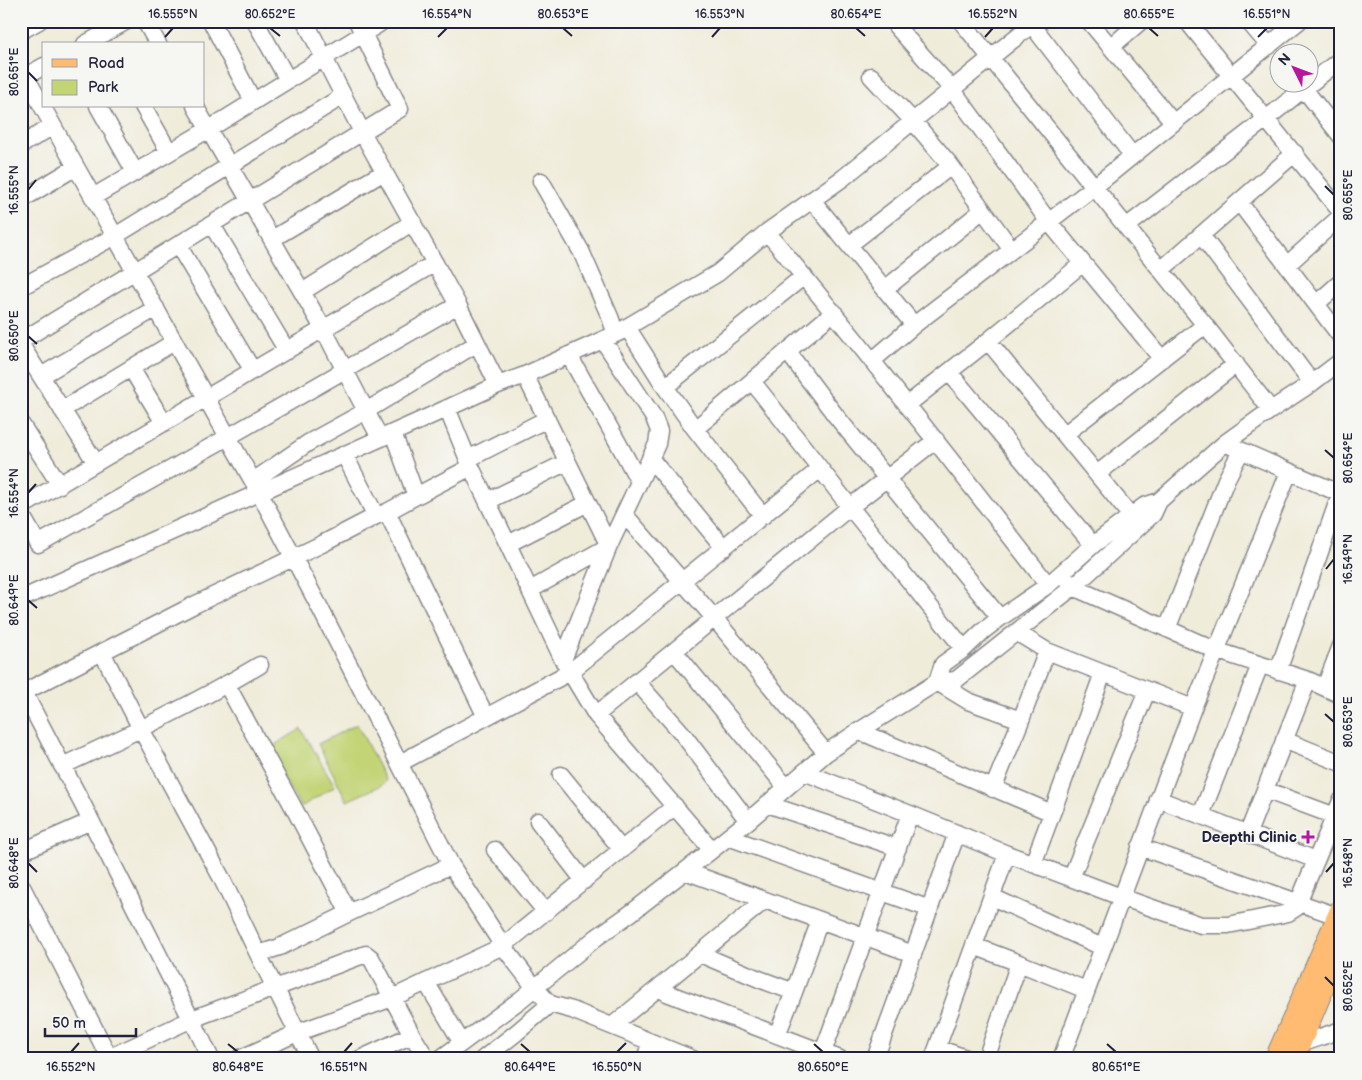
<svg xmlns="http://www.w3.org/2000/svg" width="1362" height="1080" font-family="'Balsamiq Sans',sans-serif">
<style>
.green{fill:#c2d476;stroke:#727b58}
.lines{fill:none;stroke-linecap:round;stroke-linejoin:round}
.minor-casing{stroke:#89878a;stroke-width:19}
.major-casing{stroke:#89878a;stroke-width:22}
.minor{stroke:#fff;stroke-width:16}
.major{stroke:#febb71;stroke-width:20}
.ticks{fill:none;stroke:#22223b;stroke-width:2}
.poi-dot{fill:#b5179e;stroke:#f6f6f2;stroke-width:2}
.labels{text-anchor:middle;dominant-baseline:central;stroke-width:4;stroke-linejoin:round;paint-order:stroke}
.poi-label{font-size:15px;font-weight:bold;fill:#22223b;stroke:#f6f6f2;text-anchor:end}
.neatline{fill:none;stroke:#22223b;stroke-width:2}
.ticks-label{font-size:12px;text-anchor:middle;fill:#22223b}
</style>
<rect width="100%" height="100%" fill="#f6f6f2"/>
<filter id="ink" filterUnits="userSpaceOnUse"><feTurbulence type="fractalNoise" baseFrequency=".02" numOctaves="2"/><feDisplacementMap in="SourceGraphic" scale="10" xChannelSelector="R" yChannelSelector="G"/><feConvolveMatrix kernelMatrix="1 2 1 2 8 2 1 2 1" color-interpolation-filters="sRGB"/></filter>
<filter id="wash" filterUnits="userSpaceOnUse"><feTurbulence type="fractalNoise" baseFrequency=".0096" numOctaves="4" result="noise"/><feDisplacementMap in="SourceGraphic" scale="20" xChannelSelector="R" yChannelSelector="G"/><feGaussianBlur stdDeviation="1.12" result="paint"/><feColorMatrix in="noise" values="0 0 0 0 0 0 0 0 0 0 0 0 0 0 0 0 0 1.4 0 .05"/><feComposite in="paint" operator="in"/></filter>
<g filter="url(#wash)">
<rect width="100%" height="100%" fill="#f0ecda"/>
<path class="green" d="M357,724l29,57 -6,5 -33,15 -29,-57z
M301,729l34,57 -34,21 -35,-57z"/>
</g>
<g filter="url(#ink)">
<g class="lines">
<g class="minor-casing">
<path id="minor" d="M145,21l13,23
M211,21l42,80
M255,21l33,59
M305,21l57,111 96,173 40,80
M961,21l244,304 66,85
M1029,21l103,134
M1089,21l84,101
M1187,21c51,64 103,127 154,191
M1248,21l21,25
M896,26l56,63 97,133 113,137
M21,31l18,-10
M85,44l42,-23
M1111,47l30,-26
M21,68l46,83 192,341 61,116 131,257 52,81 32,42 15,16 22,6 121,49
M26,76l18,-10
M871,76l42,45 38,45 61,84
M1304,89l37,47
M98,106l37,66
M143,106l26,46
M195,106l129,224 56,108
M21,145l32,-19
M541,181l40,70 29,66 6,17
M93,197l116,-68 170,-105
M21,200l55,-33
M812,200l102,125
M1239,202l102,135
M212,225l75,126
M1126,227l140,-108 75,-60
M767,232c96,115 189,234 281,353
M1201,235l111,148
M272,239l112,-67
M178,245l75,126
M849,245l102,-79
M1287,265l54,-49
M1161,270l134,-117
M21,287l94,-51 228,-140
M885,289l98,-79
M302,292l111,-70
M1316,304l25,-22
M627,327l38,60 30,42 68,87
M21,341l379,-232 -43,-88
M988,341l143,175
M21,345l75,118
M787,351l49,65 164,202
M569,355c23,42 48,84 70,127
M872,361l42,-36 180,-138 205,-166
M131,368l33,55
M949,372l144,173
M525,375l84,171 -79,44
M41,376l115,-68
M752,381l98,126 114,142
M665,387l139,-111
M907,405l81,-64 95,-78
M62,410l112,-68
M21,424l39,61
M695,429l139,-117
M393,433l23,63
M1065,434l140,-109
M1231,446l110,48
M344,454l32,62
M650,458l74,90
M468,459l79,-40
M471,467l92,193 33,55 116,135
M1097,474l139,-110
M253,481l55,-38 58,-32 110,-67
M488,501l79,-39
M21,507l414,-244
M387,512l99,205
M21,514l17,30 190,-107 230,-132
M624,514l91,105 111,134
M508,544l80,-41
M1067,581l6,6 142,63 93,30 33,15
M21,599l396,-177 81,-37 27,-10 95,-43 7,-5 91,-54 49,-41 76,-54 193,-157
M1167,629l59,-149 15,-29
M1016,632l31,19 56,22
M674,651l112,136
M102,652l39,77 80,148 37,77 53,105
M563,660l46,-114 48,-102 2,-13 -5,-13 -51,-78
M1278,671l63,-179
M637,682l45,51 66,88
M937,682l6,-18 21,-15 19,-18 17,-13 48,-33 45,-40 51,-39 15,-5 66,-58 46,-33 41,-27 29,-22
M937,682l31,19 53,19
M227,685l69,127 53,101
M21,687l61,116 106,210 4,6 19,40
M1325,687l16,-41
M24,692l170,-87 128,-61 54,-28 11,-4 29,-16 55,-29 -24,-59
M596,715l254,-208 86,-67
M859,731l193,82 51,-140 90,35
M1284,740l57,23
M400,763l170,-91 250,-203
M62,766c67,-31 134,-63 198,-101
M804,772l106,42
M561,775l61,75
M993,789l28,-69 26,-69
M1265,790l70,26
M1158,799l158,61
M767,804l131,44
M1201,815l59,-150
M538,821l46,60
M1248,833l60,-153
M728,837l202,72
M1140,847l197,69
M495,850l51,62
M21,852l70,-31
M1033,864l19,-51
M685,871l228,83
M1071,878l76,-187
M21,885l89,174
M992,897l110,50
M974,946l45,17 -33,96
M258,954l22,-7 69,-34 102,-48
M700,954l59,25 35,13
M1019,963l67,27
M426,982l36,61
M659,988l8,5 173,66
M612,1026l153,-126
M777,1035l17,-43 26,-72
M1293,1042l7,2 41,-14
M937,1048l32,11
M823,1052l87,-238 97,40
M106,1059l86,-40 174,-65 5,4 41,77 15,24
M239,1059l58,-26 95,-35 111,-52 172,-140
M360,1059l52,-24
M440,1059l80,-59 77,-63 34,-24 81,-63 36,-29 78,-68 33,-22 78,-49 19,-2 117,-93 80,-73 6,-13
M483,1059l33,-26 34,-29
M645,1059l6,-17
M875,1059l82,-226
M933,1059l74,-205 114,43 80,28h27l60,-12 8,-5 45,-107
M1061,1059l132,-351 96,-236"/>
</g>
<g class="major-casing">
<path id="major" d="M1275,1059l66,-151
M1294,1059l47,-112"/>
</g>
<use href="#minor" class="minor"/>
<use href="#major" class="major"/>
</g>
</g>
<path class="ticks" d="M270,28l10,8M563,28l9,8M856,28l9,8M1149,28l9,8M165,37l8,-9M438,37l9,-9M712,37l8,-9M985,37l8,-9M1258,37l9,-9M28,72l9,9M1325,186l9,9M28,190l8,-10M28,336l9,8M1325,450l9,8M28,493l8,-9M1326,569l8,-10M28,600l9,8M1325,714l9,8M28,863l9,9M1326,872l8,-9M1325,977l9,9M228,1044l10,8M521,1044l9,8M814,1044l9,8M1107,1044l9,8M71,1052l8,-9M344,1052l8,-9M617,1052l9,-9"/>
<path class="poi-dot" d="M1305.5 829.5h5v5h5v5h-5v5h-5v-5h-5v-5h5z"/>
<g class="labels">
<g class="poi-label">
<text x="1297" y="837">Deepthi Clinic</text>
</g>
</g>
<rect width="1362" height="1080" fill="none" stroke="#f6f6f2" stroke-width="55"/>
<rect x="42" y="42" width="162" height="65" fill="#f6f6f2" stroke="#a1a1a9"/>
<rect x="52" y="59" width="25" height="8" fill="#febb71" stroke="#a1a1a9"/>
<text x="88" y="68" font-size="15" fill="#22223b">Road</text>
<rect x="52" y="80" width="25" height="15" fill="#c2d476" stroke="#a1a1a9"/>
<text x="88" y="92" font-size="15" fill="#22223b">Park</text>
<g transform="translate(1294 68) rotate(312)"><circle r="24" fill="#f6f6f2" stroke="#a1a1a9"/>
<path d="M0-4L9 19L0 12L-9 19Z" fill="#b5179e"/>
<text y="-8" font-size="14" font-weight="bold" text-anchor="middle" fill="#22223b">N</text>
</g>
<path d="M45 1028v8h91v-8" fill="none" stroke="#22223b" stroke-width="2.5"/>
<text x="52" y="1028" font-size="15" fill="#22223b" stroke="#f6f6f2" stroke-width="4" paint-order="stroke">50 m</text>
<rect x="28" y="28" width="1306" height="1024" class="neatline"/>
<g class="ticks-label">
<text x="173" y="18">16.555°N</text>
<text x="270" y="18">80.652°E</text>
<text x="447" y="18">16.554°N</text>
<text x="563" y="18">80.653°E</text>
<text x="720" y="18">16.553°N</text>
<text x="856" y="18">80.654°E</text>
<text x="993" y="18">16.552°N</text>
<text x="1149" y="18">80.655°E</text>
<text x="1267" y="18">16.551°N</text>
<text transform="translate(14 72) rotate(-90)" y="4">80.651°E</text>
<text transform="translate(14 190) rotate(-90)" y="4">16.555°N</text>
<text transform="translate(1348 195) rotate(-90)" y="4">80.655°E</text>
<text transform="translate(14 336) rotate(-90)" y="4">80.650°E</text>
<text transform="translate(1348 458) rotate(-90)" y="4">80.654°E</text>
<text transform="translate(14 493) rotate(-90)" y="4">16.554°N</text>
<text transform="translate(1348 559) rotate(-90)" y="4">16.549°N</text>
<text transform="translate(14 600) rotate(-90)" y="4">80.649°E</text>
<text transform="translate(1348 722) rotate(-90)" y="4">80.653°E</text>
<text transform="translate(1348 863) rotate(-90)" y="4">16.548°N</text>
<text transform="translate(14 863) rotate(-90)" y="4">80.648°E</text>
<text transform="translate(1348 986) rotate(-90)" y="4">80.652°E</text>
<text x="71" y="1071">16.552°N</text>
<text x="238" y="1071">80.648°E</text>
<text x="344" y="1071">16.551°N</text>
<text x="530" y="1071">80.649°E</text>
<text x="617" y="1071">16.550°N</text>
<text x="823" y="1071">80.650°E</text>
<text x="1116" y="1071">80.651°E</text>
</g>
</svg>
